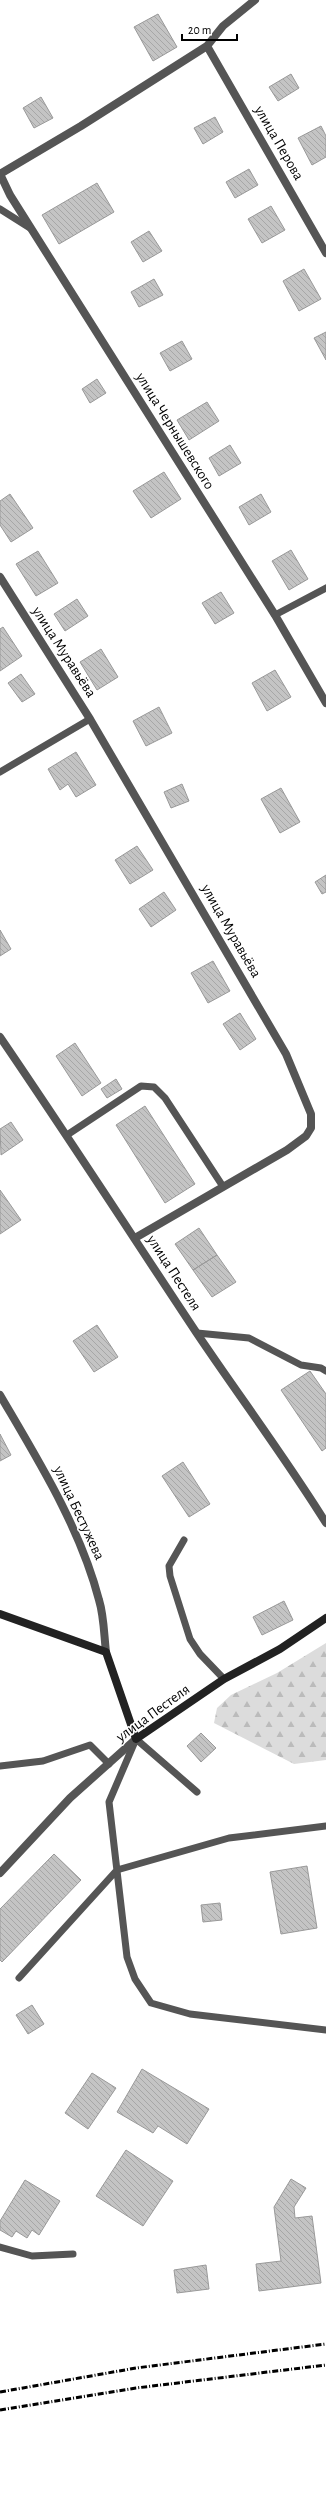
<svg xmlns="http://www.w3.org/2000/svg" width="326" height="2513" font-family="'Alegreya Sans',sans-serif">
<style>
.forest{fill:url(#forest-firs)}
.building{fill:url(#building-back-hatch);stroke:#999}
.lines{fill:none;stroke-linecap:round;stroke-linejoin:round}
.service{stroke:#555;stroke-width:7}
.minor{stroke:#555;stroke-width:8}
.secondary{stroke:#222;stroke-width:8}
.rail{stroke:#000;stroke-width:3;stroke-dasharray:6 2 1 2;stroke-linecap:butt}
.labels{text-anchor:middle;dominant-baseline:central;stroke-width:3;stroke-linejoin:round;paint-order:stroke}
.street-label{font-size:15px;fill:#000;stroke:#fff}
</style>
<defs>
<pattern id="forest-firs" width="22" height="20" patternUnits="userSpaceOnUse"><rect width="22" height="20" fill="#dcdcdc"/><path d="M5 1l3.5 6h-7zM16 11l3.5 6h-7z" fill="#bbb"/></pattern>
<pattern id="building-back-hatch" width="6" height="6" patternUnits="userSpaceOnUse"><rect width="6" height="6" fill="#c4c4c4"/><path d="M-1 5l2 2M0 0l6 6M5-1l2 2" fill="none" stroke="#a7a7a7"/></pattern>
</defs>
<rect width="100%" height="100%" fill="#fff"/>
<path class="forest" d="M326,1643v117l-32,4 -80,-41 3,-15 14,-13 46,-22z"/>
<path class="building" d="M158,14l19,33 -24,14 -19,-34z
M291,74l8,14 -21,13 -9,-14z
M41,97l12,21 -19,10 -11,-20z
M215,117l8,15 -20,12 -9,-16z
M321,126l5,10v21l-14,8 -14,-27z
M249,169l9,16 -23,13 -9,-16z
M97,183l17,29 -55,32 -17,-29z
M271,206l14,24 -23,13 -14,-24z
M149,231l13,20 -19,11 -12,-20z
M304,269l17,30 -22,12 -16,-30z
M154,279l9,16 -24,12 -8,-15z
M326,332v28l-12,-22z
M182,341l10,18 -22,12 -10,-18z
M97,379l9,14 -16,10 -8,-14z
M207,402l12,19 -30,19 -12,-20z
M230,445l11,18 -22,13 -10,-18z
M164,472l17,27 -30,19 -18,-27z
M10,494l23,34 -22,14 -11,-17v-24z
M261,494l10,18 -22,13 -10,-18z
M291,550l17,29 -19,11 -17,-29z
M38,551l20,32 -22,13 -20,-32z
M221,592l13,21 -19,11 -13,-21z
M77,599l11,17 -23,15 -11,-17z
M3,627l19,29 -22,15v-42z
M101,649l17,28 -21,13 -17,-28z
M275,670l16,27 -24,14 -15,-28z
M21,674l14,20 -13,8 -14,-19z
M159,707l13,26 -26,13 -13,-25z
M76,752l20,33 -20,12 -8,-13 -8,6 -12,-21z
M182,784l7,17 -18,7 -7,-16z
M281,788l19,34 -20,11 -19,-34z
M137,846l16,24 -23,14 -15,-24z
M326,875v17l-4,2 -7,-12z
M164,892l12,18 -25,17 -12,-18z
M0,930l11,19 -11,7z
M213,961l17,30 -22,12 -17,-30z
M240,1013l16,26 -16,11 -17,-26z
M75,1043l26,40 -19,13 -26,-40z
M116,1079l6,10 -15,9 -6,-9z
M145,1106l50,78 -30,19 -49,-78z
M11,1122l12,18 -22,15 -1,-26z
M0,1190l21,30 -21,14z
M199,1228l18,27 -24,15 -18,-26z
M217,1255l19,27 -24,15 -19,-27z
M97,1325l21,32 -24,15 -21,-31z
M310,1371l16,23v54l-4,3 -41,-61z
M0,1434l11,21 -11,6z
M183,1462l27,42 -21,13 -27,-41z
M284,1601l9,19 -31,15 -9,-18z
M201,1733l15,15 -15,14 -14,-16z
M54,1854l27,26 -79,82 -2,-2v-51z
M307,1866l10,62 -36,6 -11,-62z
M220,1903l2,17 -19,2 -2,-17z
M32,2005l12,19 -16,10 -12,-19z
M142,2069l67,40 -22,35 -29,-18 -5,7 -36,-21z
M92,2073l24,15 -28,41 -23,-16z
M126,2150l47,31 -30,45 -47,-30z
M291,2179l15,9 -12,19 1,11 17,-2 9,67 -62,8 -3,-27 25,-3 -7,-54z
M25,2180l35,21 -21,34 -7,-5 -5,8 -11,-7 -4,6 -12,-7v-9z
M206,2265l3,24 -32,4 -3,-23z"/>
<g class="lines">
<path class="service" d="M0,209l30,19
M275,615l51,-27
M0,772l90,-53
M67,1135l74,-49 13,1 11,11 57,87
M197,1333l52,5 52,27 20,3 5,3
M184,1540l-15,26 1,10 20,63 10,15 24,25
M0,1766l43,-5 47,-16 19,19
M197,1792l-61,-53 -27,63 18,155 8,22 16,24 39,11 136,16
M19,1978l98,-108 112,-32 97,-12
M0,2247l32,9 41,-2"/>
<path class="minor" d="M255,0l-32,26 -16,20 -126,80 -81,48 10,21 265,420 51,88
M207,46l119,207
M0,577l90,142 196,335 25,60v14l-5,8 -19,14 -152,88
M0,1037c67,98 131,197 196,295 43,64 89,125 130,191
M0,1395c38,65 80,132 99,205 5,16 5,35 7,52
M0,1873l70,-75 66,-59"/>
<path class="secondary" d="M0,1614l106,38 30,87 88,-60 56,-30 46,-31"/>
<path class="rail" d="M0,2392l136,-24 190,-24
M0,2410l136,-22 190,-23"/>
</g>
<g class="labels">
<g class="street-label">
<text transform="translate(279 143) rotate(60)">улица Перова</text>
<text transform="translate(175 431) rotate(58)">улица Чернышевского</text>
<text transform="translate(64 652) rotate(57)">улица Муравьёва</text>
<text transform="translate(231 931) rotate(60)">улица Муравьёва</text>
<text transform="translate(174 1273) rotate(57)">улица Пестеля</text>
<text transform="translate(79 1513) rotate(65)">улица Бестужева</text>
<text transform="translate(153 1713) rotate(-36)">улица Пестеля</text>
</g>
</g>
<path d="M182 34v6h55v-6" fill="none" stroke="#000000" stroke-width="2"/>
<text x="188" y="34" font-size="12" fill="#000000" stroke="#ffffff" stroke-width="3" paint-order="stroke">20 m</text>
</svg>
